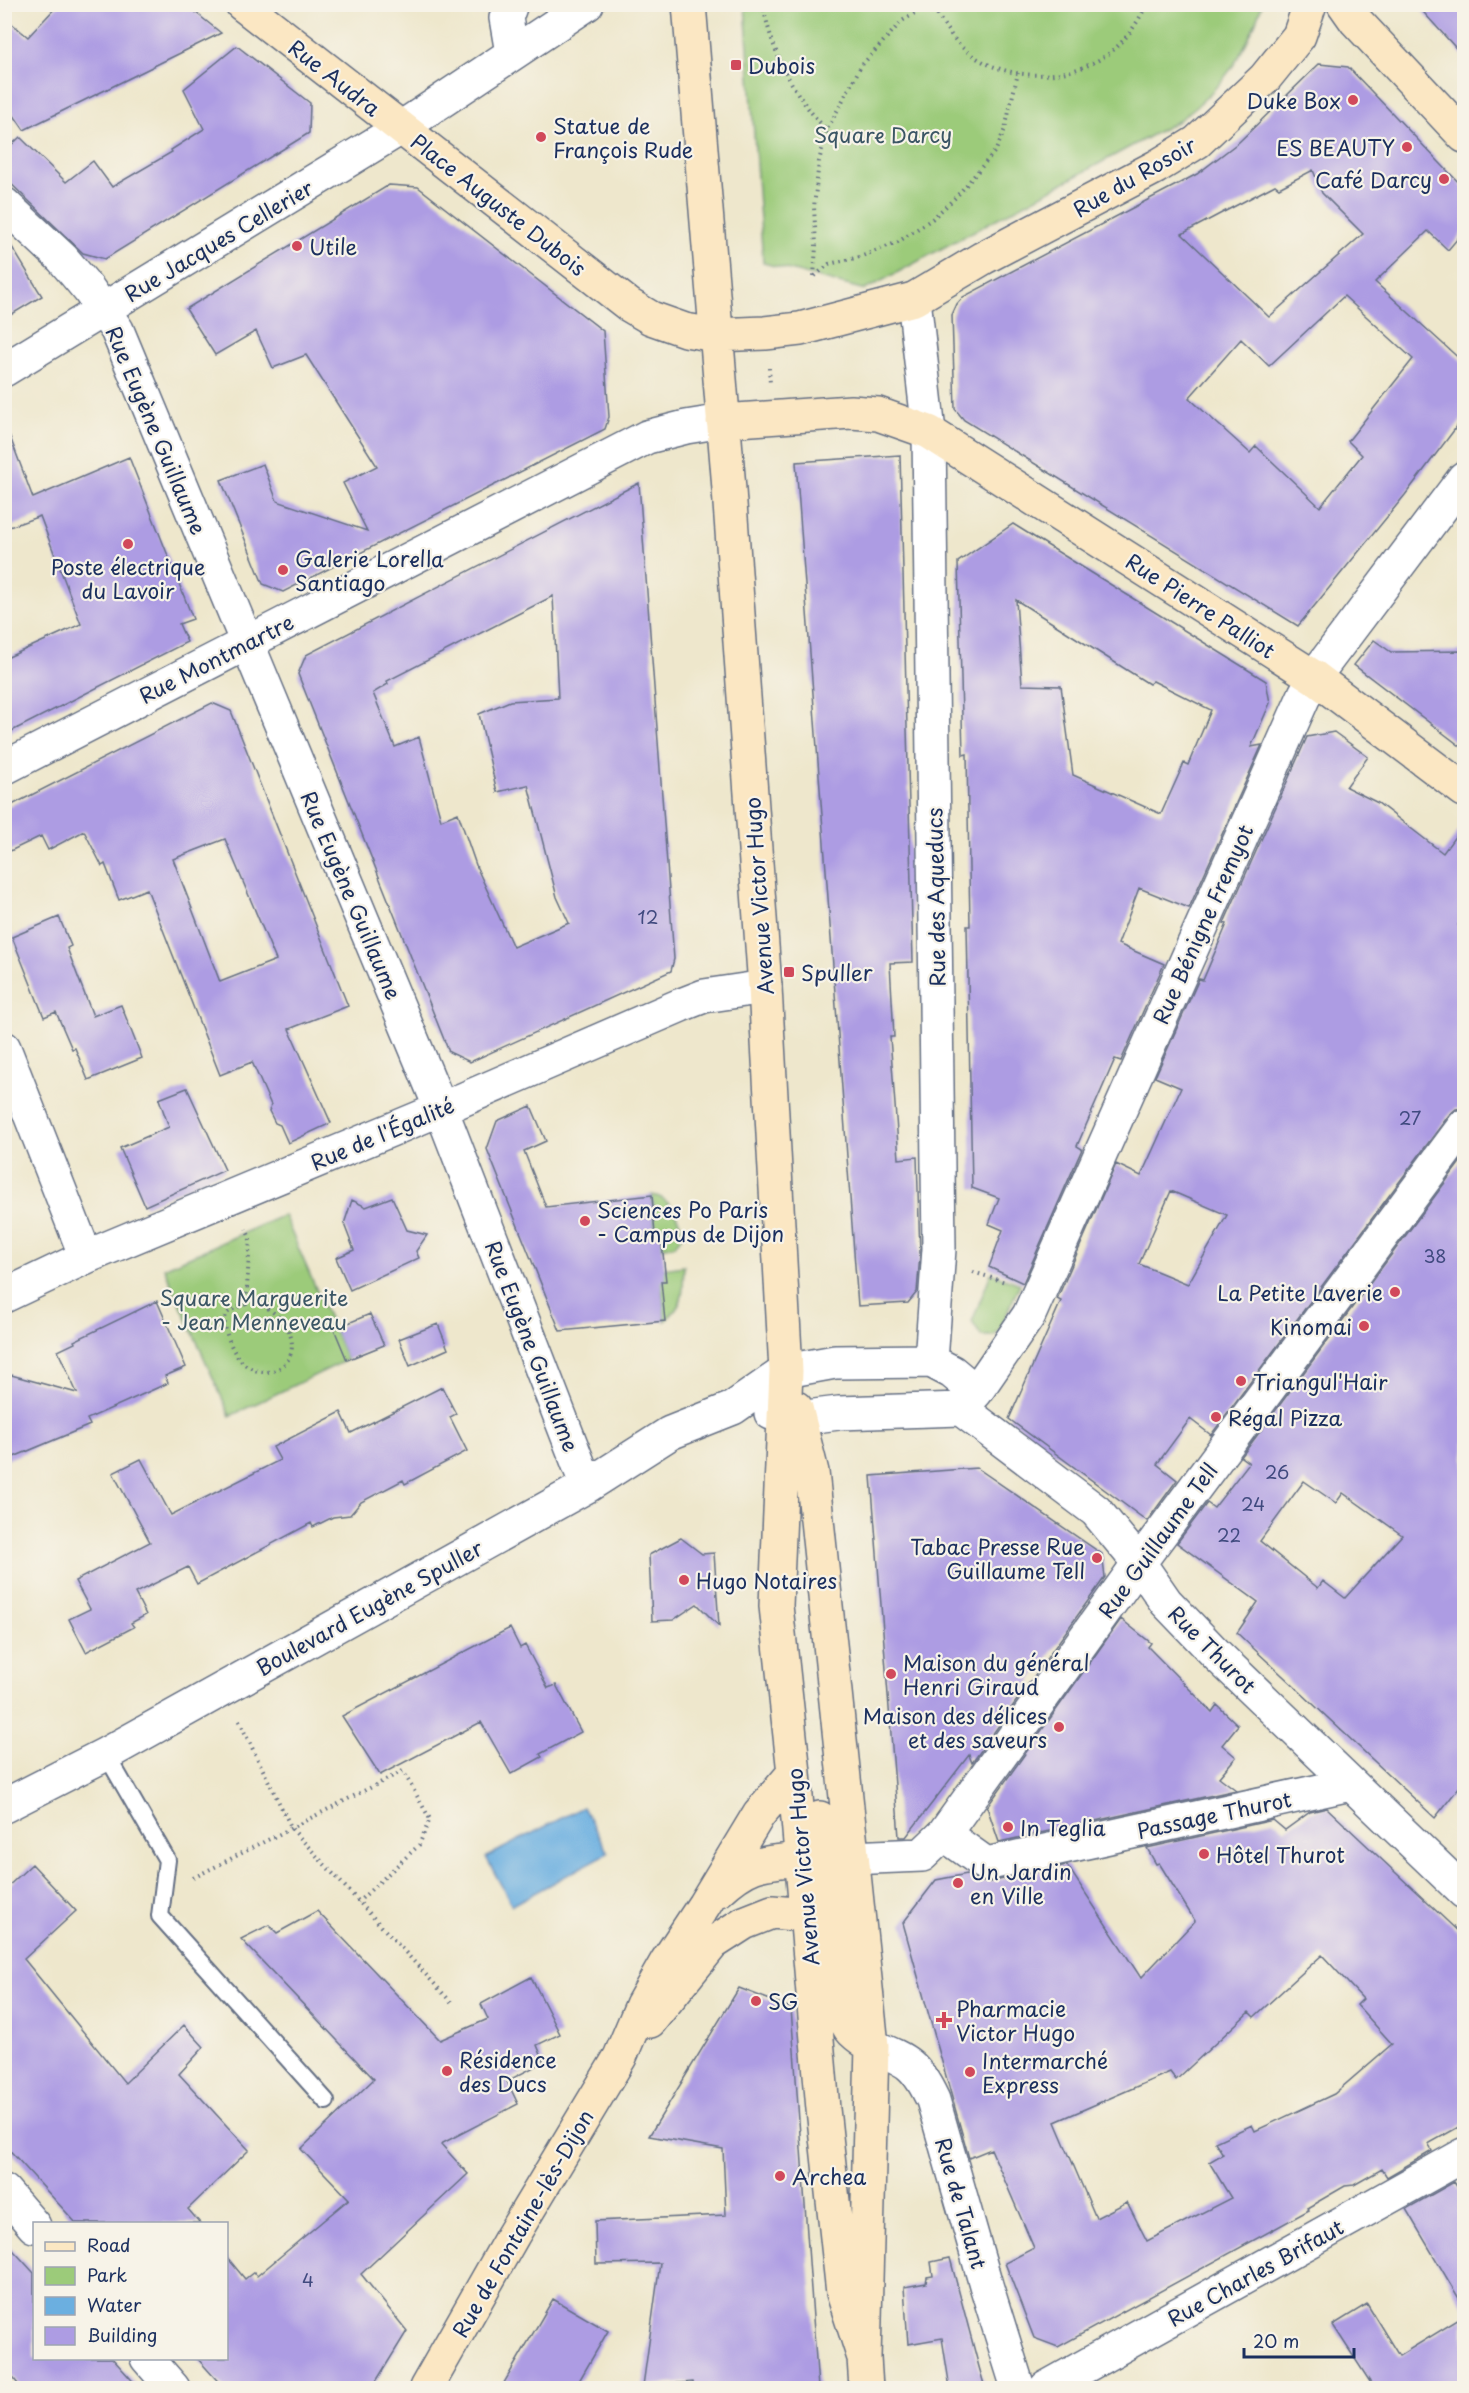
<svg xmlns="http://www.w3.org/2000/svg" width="1469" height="2393" font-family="'Playpen Sans',sans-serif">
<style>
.green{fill:#9ccb7a;stroke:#5c7d6c;stroke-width:1.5}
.water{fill:#6bafe0;stroke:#436f9f;stroke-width:1.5}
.building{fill:#ad9ce3;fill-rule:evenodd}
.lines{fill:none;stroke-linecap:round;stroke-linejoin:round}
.lane-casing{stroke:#656f84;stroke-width:20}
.street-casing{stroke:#656f84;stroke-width:36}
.secondary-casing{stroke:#656f84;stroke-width:36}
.path{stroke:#656f84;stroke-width:4;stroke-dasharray:1.5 4.5;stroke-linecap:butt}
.lane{stroke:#fff;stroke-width:16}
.street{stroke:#fff;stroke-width:33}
.secondary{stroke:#fbe7c3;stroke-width:33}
.poi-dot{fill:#d1495b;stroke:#f7f3e8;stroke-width:2}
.labels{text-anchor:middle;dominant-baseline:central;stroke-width:4.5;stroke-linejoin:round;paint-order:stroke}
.number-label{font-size:18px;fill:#404a7f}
.poi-label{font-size:21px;fill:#1b2f5e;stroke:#f7f3e8;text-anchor:start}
.street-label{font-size:21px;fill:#1b2f5e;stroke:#f7f3e8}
.park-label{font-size:21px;fill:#3b5665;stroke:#f7f3e8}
</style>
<rect width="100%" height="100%" fill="#f7f3e8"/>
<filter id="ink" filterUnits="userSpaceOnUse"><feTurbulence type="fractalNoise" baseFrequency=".0167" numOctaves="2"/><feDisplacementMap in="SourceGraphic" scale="12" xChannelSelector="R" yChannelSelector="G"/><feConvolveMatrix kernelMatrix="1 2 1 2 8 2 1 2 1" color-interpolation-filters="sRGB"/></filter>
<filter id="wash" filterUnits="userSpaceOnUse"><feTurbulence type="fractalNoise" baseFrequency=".008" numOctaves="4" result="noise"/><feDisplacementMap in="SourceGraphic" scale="24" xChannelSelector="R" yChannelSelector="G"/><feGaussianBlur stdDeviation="1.35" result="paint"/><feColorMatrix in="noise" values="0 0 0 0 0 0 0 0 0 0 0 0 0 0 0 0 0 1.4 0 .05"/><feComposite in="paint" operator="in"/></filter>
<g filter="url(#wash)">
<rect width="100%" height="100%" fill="#eee7cc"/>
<path class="green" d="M745,5v-1l517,1c-17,51 -40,84 -84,116l-313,169 -102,-27z
M652,1195c19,2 26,22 32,39l-9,11 -15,3v-6h3l-1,-7h-7z
M284,1215l63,145 -117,56 -66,-148z
M684,1266c-2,26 3,36 -19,55l-4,-40 5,-1 -4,-11z
M991,1273l29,11 -21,47 -5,5h-13l-9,-14z"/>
<path class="water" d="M583,1807l25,46 -96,52 -26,-48z"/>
<g id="blocks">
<path class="building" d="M59,4h126l36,29 -197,97 -20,-29v-84l24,20z
M1416,4h48v53z
M237,46l73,57 -1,30 -204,126 -22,-6 -79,-76v-25l16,-15 46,45 27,-21 19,26 60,-35 -1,-2 33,-21 -20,-40z
M1319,64l29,3 116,121v43l-16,19 -20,-19 -53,51 89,81v54l-59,78 -107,131 -334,-206 -9,-11 -3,-94 5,-11 6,-7 234,-123 42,-32zM1313,170l9,23 41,41 -94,83 -87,-83 93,-49 4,3zM1344,296l69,63 -65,82 14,14 -42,52 -64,-61 -6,7 -61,-55 52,-59 28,27z
M389,185l29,2 185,144 6,86 -4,12 -322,163 -20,-8 -42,-104 42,-16 14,37 90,30 -24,-48 34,-17 -71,-111 -33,13 -17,-37 -41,24 -29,-46z
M4,234l38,62 -38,23z
M7,429l26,69 96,-41 64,162 -14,5 8,18 -183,93v-76l77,-35 -41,-108 -36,13v-99z
M900,455l13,507 -23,1 4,74h-4l9,122 18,-2 3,97 -3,38 -9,11 -50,3 -62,-844z
M639,483l35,476 -3,12 -201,91 -21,-10 -151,-378 8,-19zM553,596l5,102 -48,3 -31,13 18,78 31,-7 29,112 12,26 -56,24 -36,-79 -19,-55 -17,7 -22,-83 -24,10 -22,-54 15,-9 -1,-3z
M1013,524l253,157 4,22 -19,44 11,-2 -73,163 -50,-20 -21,56 46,20 -43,97 -6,-2 -38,87 5,3 -59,134 -34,-16 14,-37 -14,-6 10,-26 -27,-10 -5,-262h3l-3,-172 -4,1 -5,-193zM1016,600l133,84 4,-3 58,29 -23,55 -4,-2 -23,51 -88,-39 -12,-89 -39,-1z
M1374,640l17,12 73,-1v98l-110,-84z
M212,703l19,8 117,295 -59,23 42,94 -43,20 -8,-18 -5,-2 -6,-12 2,-6 -19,-43 -32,13 -73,-186 -28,11 -14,-36 -3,2 -18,-35 -36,19 -7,-14 -37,18v-45zM225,839l51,121 -56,22 -47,-123z
M1334,732l34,25 -22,30 32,16 65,50 21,-29v92l-6,9 6,4v179l-8,1 -7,6 -238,320 -21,-16 -33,45 20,16 -30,41 -138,-102 52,-118 -4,-2 59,-135 25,12 40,-88 -26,-11 44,-98 4,1 24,-56 -3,-1 83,-186zM1171,1191l56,24 -39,69 -49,-20z
M59,917l12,29 -4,2 26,68 28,-11 21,53 -54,22 -13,-32 -3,1 -16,-37 -12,5 -32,-80z
M187,1088l38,82 -80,36 -25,-58 49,-21 -10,-28z
M531,1106l15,35 -22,10 22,56 106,-12 3,40h6l5,46h-5l4,40 -105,10 -73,-182 10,-28z
M1464,1157v624l-29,37 -198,-185 21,-31 -81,-59 30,-40 7,5 35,-45 -8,-6zM1304,1481l32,22 7,-10 59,42 -57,63 -22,-17 -5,7 -58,-47z
M392,1197l15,33 20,5 -11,16 3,7 -69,32 -14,-32 18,-8 -10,-26 8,-24 14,7z
M157,1301l29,66 -21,9 3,7 -81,36 3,6 -86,36v-88l73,20 -19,-42 17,-8 -1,-2z
M370,1314l14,31 -37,15 -13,-31z
M438,1324l10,25 -38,17 -11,-27z
M442,1387l14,27 -6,3 17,34 -62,33 -2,-4 -42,22 -11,13 -17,2 -20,10 -2,-4 -114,61 -9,-17 -53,26 11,22 -15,8 3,4 -48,25 -17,-33 21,-10 -15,-28 75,-39 -37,-69 28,-14 30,56 109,-55 -7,-13 68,-35 10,21z
M977,1468l125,86 3,23 -133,186 -3,-8 -63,82h-7l-28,-361z
M681,1538l21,16 12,-1 5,73 -22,-22 -24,16 -21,1 -3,-66z
M1121,1619l30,24 -3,4 64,65 5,-7 21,20 -16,20 14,12 -17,20 17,13 -237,52 -12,-35z
M510,1628l10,20 5,-3 23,43 8,-3 25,47 -41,22 2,3 -31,17 -30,-52 -101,53 -38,-59z
M1327,1808l137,129v187l-36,20 4,7 -45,26 -5,-8 -28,16 -9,1 -38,22 2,2 -251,137 -24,-9 -29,-75 29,-15 -43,-99 -22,9 -66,-235 33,-43 31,-6 15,8h8l77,-17 74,113 54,-57 -36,-58 -3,1 -9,-16 126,-28 12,10 25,-18zM1322,1955l41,44 -6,6 35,39 -58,50 -79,37 -3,-6 -37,17 8,12 -14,8 22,36 -84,43 -20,-39 -31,16 -41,-96 115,-50 6,8 73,-68 5,5z
M32,1864l44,47 -52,48 101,124 59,-58 20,22 -25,27 70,76 -61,59 12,14h-124l-72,-79v-254z
M317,1911l123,129 48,-21 -7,-15 50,-27 29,57 -23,11 7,17 -37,19 11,23 -77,40 27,30 -107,100 46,57 -35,57h-148l-27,-30h29v-102l19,23 9,-7 3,4 92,-77 -48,-50 73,-70 -133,-140 28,-14 8,8z
M739,1988l52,20 27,380h-124l-1,-6 -50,4 17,-123 -64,1 -1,-43 131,-6 -3,-66 -74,-13z
M1454,2182l10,15v110l-58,-98z
M4,2240l30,33v85h78l27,30h-118l-17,-22z
M950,2258l29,109 6,21h-35l-8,-50 -34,6 -4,-57 22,-4 1,-6 6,-1 -2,-14z
M553,2299l55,32 -33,57h-74z
M1367,2304l32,52 65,-40v66l-10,6h-80l-41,-63z"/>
</g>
</g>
<g filter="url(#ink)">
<use href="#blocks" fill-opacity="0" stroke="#656f84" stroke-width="1.5"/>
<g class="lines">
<g class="lane-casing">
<path id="lane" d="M106,1754l61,106 -7,56 166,185"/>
</g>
<g class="street-casing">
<path id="street" d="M511,4l-5,14 6,35
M4,204l58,54 27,32 28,40 324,779 146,377
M914,299l15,133 10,817 -8,112
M4,370l397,-242 186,-124
M4,768l643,-331 39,-10 37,-6
M4,1048l82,209
M4,1296l82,-39 355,-148 240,-104 23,-9 61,-9
M962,1407l14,-15 53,-77 276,-621 9,-17 150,-199
M771,1413l27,5 41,-5 122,-4 135,102 43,52 27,39 52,54 246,236
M4,1806l102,-52 481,-268 83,-53 63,-25 53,-37 49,-9 96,-1 21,11 24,20
M944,1834l42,30 365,-80
M825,1859l97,-4 22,-21 195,-271 325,-437
M872,2046c36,15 44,18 61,54l53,185 32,103
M4,2191l30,35
M147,2358l26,30
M1046,2388l418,-233"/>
</g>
<g class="secondary-casing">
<path id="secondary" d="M242,4l387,301 22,13 34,12 31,5 49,-2 35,-4 114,-30 69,-41 173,-91 41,-25 68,-64 34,-42 11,-32
M689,4l39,472 37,511 21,384 -10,235 18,167 29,336 20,184 21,65
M1344,4l12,17 108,115
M723,421l128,-9 27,2 51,18 385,245 150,113
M796,1408l16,64 60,574 -8,312 2,30
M820,1818l20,184c6,25 9,30 32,44
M719,1890c30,-28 43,-27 82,-31
M650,2021l63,-78 31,-20 28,-11 34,3 16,-11
M426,2388l87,-153 107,-178 22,-52 25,-44 37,-56 55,-91 35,-41"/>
</g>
<path class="path" d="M763,4c8,47 31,93 64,126
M931,4c10,17 19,32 33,45 40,34 106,34 147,3 16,-13 27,-30 36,-48
M814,276l2,-30 -2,-39 5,-46 8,-31 34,-64 41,-45 28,-17
M815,276l14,-12 31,-7 38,-15 34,-23 24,-22 40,-47 9,-21 13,-56
M769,368l1,16
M973,1272l32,10
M246,1304l15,-1c9,7 21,15 27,26 19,41 -36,64 -57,16 -4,-9 -8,-20 -5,-31l5,-4 15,-6 4,-66 -4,-9
M239,1721l53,108 159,173
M193,1878l210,-107 27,48 -11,26 -61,57"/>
<use href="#lane" class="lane"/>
<use href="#street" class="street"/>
<use href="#secondary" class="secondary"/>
</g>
</g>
<g class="poi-dot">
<rect x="730" y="59" width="12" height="12" rx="3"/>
<circle cx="1353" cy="100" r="6"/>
<circle cx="541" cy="137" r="6"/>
<circle cx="1407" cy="147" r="6"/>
<circle cx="1444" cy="179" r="6"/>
<circle cx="297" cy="246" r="6"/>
<circle cx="128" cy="544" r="6"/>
<circle cx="283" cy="570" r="6"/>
<rect x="783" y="966" width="12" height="12" rx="3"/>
<circle cx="585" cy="1221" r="6"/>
<circle cx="1395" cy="1292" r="6"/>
<circle cx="1364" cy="1326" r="6"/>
<circle cx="1241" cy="1381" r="6"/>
<circle cx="1216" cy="1417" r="6"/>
<circle cx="1097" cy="1558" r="6"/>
<circle cx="684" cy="1580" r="6"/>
<circle cx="891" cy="1674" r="6"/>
<circle cx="1059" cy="1727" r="6"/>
<circle cx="1008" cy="1827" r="6"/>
<circle cx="1204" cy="1854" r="6"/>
<circle cx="958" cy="1883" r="6"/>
<circle cx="756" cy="2001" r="6"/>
<path d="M941 2011h6v6h6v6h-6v6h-6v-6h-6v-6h6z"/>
<circle cx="447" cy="2071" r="6"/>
<circle cx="970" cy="2072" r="6"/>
<circle cx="780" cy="2176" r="6"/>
</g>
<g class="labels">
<g class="number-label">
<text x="648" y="916">12</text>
<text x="1410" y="1117">27</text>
<text x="1435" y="1255">38</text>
<text x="1277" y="1471">26</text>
<text x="1253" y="1503">24</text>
<text x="1229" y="1534">22</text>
<text x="308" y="2279">4</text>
</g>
<g class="poi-label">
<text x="748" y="65">Dubois</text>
<text x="1341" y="100" text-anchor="end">Duke Box</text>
<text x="553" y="125">Statue de<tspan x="553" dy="24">François Rude</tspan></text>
<text x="1395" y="147" text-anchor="end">ES BEAUTY</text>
<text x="1432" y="179" text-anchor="end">Café Darcy</text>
<text x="309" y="246">Utile</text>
<text x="295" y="558">Galerie Lorella<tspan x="295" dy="24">Santiago</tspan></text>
<text x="128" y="566" text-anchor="middle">Poste électrique<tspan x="128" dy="24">du Lavoir</tspan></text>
<text x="801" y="972">Spuller</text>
<text x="597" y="1209">Sciences Po Paris<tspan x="597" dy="24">- Campus de Dijon</tspan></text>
<text x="1383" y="1292" text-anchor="end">La Petite Laverie</text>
<text x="1352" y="1326" text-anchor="end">Kinomai</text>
<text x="1253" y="1381">Triangul'Hair</text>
<text x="1228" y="1417">Régal Pizza</text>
<text x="1085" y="1546" text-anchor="end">Tabac Presse Rue<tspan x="1085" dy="24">Guillaume Tell</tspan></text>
<text x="696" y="1580">Hugo Notaires</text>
<text x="903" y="1662">Maison du général<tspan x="903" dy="24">Henri Giraud</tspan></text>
<text x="1047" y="1715" text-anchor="end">Maison des délices<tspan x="1047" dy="24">et des saveurs</tspan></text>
<text x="1020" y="1827">In Teglia</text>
<text x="1216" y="1854">Hôtel Thurot</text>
<text x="970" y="1871">Un Jardin<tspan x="970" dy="24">en Ville</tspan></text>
<text x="768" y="2001">SG</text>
<text x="956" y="2008">Pharmacie<tspan x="956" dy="24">Victor Hugo</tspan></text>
<text x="459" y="2059">Résidence<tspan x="459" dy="24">des Ducs</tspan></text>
<text x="982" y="2060">Intermarché<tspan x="982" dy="24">Express</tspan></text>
<text x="792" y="2176">Archea</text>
</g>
<g class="street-label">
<text transform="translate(335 77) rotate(38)">Rue Audra</text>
<text transform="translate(1134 176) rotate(-30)">Rue du Rosoir</text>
<text transform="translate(499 204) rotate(38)">Place Auguste Dubois</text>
<text transform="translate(218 240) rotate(-31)">Rue Jacques Cellerier</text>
<text transform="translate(157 430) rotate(67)">Rue Eugène Guillaume</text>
<text transform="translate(1201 605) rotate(33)">Rue Pierre Palliot</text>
<text transform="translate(216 658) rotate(-27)">Rue Montmartre</text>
<text transform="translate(352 895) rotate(67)">Rue Eugène Guillaume</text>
<text transform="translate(758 896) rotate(-94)">Avenue Victor Hugo</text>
<text transform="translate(935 897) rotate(-91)">Rue des Aqueducs</text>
<text transform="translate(1202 924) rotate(-66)">Rue Bénigne Fremyot</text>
<text transform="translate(382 1133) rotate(-23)">Rue de l'Égalité</text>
<text transform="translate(533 1346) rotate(69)">Rue Eugène Guillaume</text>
<text transform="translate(1157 1540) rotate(-54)">Rue Guillaume Tell</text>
<text transform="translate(369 1607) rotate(-29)">Boulevard Eugène Spuller</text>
<text transform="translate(1213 1649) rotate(45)">Rue Thurot</text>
<text transform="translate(1214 1814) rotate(-12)">Passage Thurot</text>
<text transform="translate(802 1867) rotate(-95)">Avenue Victor Hugo</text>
<text transform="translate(962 2203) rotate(74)">Rue de Talant</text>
<text transform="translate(522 2223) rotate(-60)">Rue de Fontaine-lès-Dijon</text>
<text transform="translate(1255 2272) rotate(-29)">Rue Charles Brifaut</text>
</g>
<g class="park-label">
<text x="883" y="134">Square Darcy</text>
<text x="254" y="1297">Square Marguerite<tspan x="254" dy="24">- Jean Menneveau</tspan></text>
</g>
</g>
<rect width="1469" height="2393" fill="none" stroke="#f7f3e8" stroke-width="24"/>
<rect x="33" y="2222" width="195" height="138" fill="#f7f3e8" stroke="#9fa5b1" stroke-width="1.5"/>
<rect x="45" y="2242" width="30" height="9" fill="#fbe7c3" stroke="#9fa5b1" stroke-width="1.5"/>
<text x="87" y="2252" font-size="18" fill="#1b2f5e">Road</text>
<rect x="45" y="2267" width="30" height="18" fill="#9ccb7a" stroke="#9fa5b1" stroke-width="1.5"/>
<text x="87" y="2282" font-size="18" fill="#1b2f5e">Park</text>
<rect x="45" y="2297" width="30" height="18" fill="#6bafe0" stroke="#9fa5b1" stroke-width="1.5"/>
<text x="87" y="2312" font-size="18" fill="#1b2f5e">Water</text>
<rect x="45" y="2327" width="30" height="18" fill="#ad9ce3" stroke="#9fa5b1" stroke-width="1.5"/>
<text x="87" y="2342" font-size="18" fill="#1b2f5e">Building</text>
<path d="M1244 2348v9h110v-9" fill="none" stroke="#1b2f5e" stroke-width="3"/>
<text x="1253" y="2348" font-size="18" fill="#1b2f5e" stroke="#f7f3e8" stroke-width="4.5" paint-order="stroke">20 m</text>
</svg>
